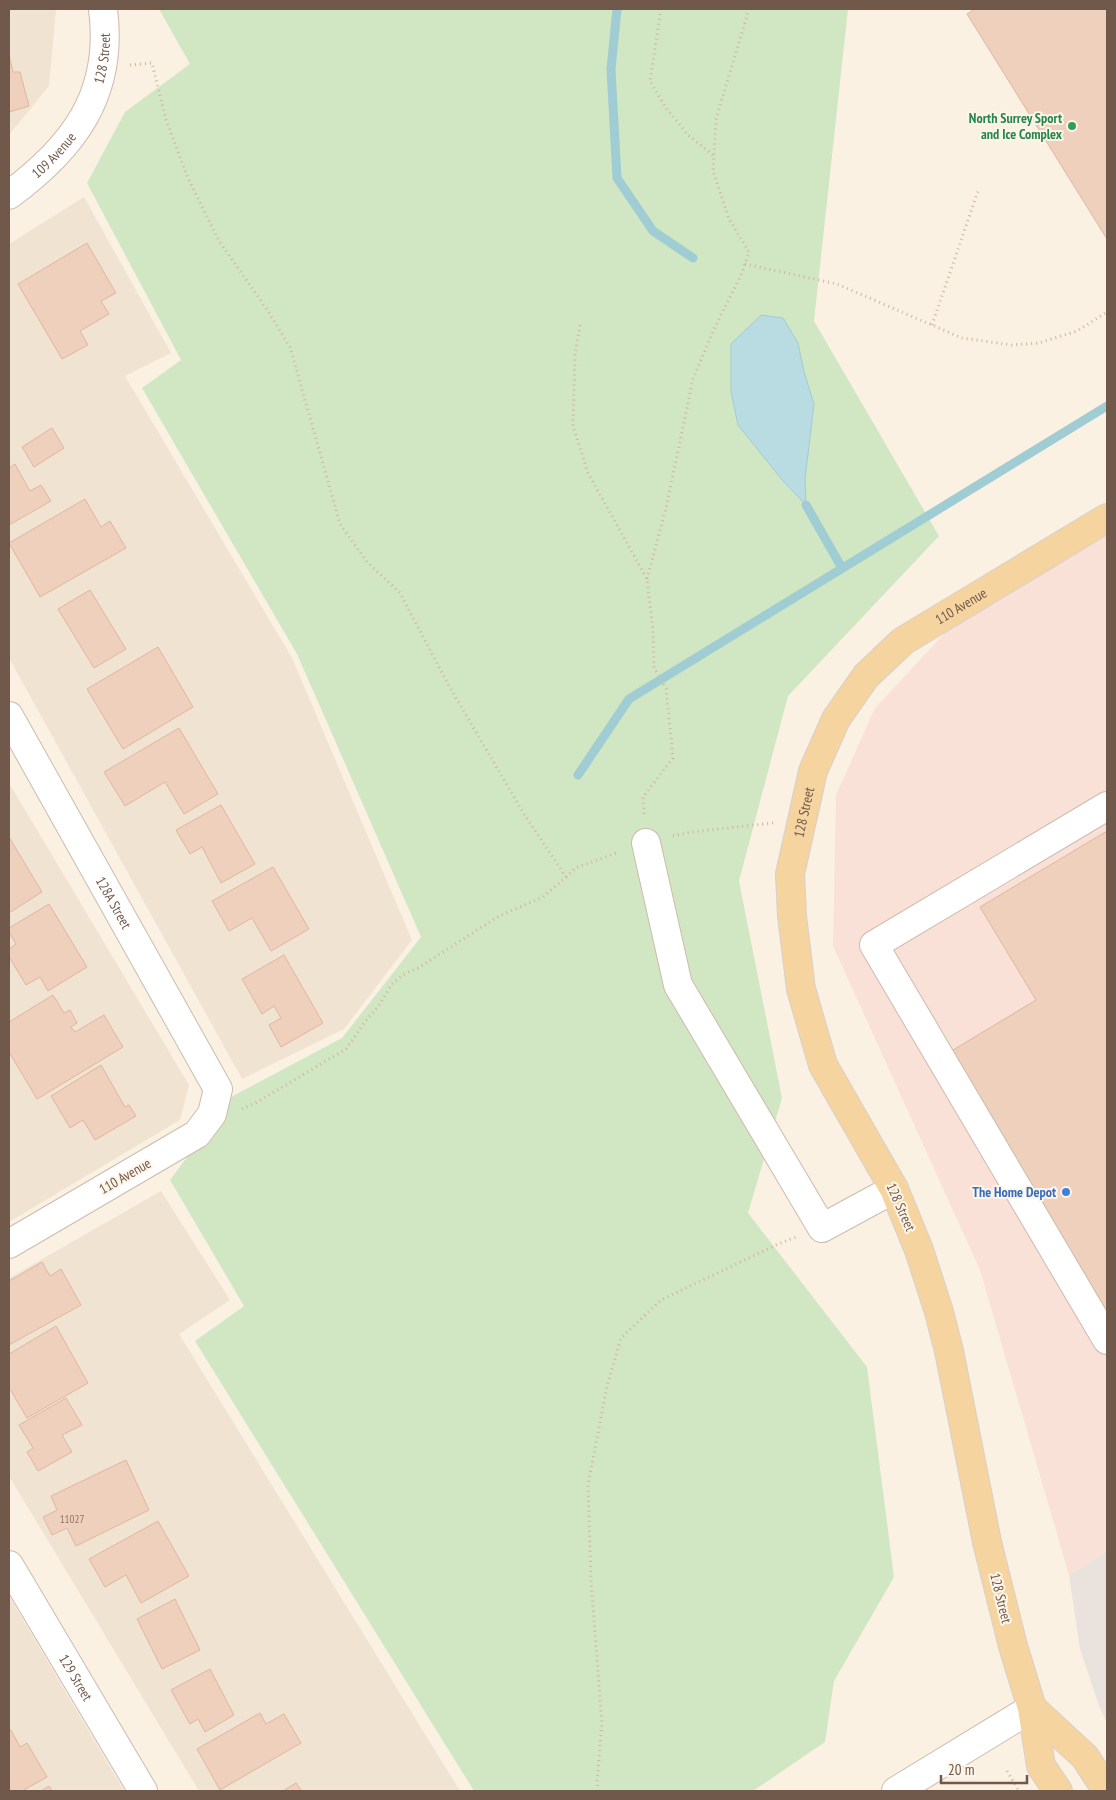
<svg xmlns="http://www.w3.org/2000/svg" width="1116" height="1800" font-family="'PT Sans Narrow',sans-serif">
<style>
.residential{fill:#f1e3d2}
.commercial{fill:#fae1d7}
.industrial{fill:#eae3dd}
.green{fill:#d1e7c3}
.water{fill:#b9dce2;stroke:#a0ccd3}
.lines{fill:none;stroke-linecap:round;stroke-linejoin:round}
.stream{stroke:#a0ccd3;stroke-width:9}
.building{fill:#eed0bc;stroke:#dfb69e}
.minor-casing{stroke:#cdbbad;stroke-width:30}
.major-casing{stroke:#d7d0cd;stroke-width:30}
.path{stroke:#d2b3a0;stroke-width:3;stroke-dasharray:1 4;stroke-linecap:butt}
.minor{stroke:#fff;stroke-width:28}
.major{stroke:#f5d49f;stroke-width:28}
.leisure-dot{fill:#2e9e5b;stroke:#fef5e9;stroke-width:2}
.shop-dot{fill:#3f7fe0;stroke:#fef5e9;stroke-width:2}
.labels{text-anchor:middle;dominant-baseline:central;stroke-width:4;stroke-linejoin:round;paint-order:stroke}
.number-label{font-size:11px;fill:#907667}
.street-label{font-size:14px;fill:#70584b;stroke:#fef5e9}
.leisure-label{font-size:14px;font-weight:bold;fill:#27864d;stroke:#fef5e9;text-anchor:end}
.shop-label{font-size:14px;font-weight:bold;fill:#366cbe;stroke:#fef5e9;text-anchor:end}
</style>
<rect width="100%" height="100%" fill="#faf1e3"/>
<path class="residential" d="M9,9h47l-7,77 -40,49z
M84,197l87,156 -46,23 167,282 120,282 -68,89 -102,50 -233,-421v-414z
M9,783l180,302 -9,35 -171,102z
M161,1191l69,109 -51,34 281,457h-261l-190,-315v-198z
M9,1596l115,195h-115z"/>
<path class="commercial" d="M1107,535v1016l-38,24 -89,-305 -147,-324 3,-151 39,-87 70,-75z"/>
<path class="industrial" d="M1107,1551v172l-8,-17 -19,-57 -11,-74z"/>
<path class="green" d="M159,9h689l-34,312 125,215 -151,160 -49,185 43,217 -34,115 119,154 27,210 -60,104 -9,61 -72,49h-279l-279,-450 49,-35 -74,-126 63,-84 109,-58 79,-101 -124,-283 -155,-266 39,-28 -94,-177 38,-71 65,-48z"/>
<path class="water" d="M761,315l22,3 15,25 6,29 10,32 -9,75 1,26 -23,-24 -45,-56 -7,-33v-48z"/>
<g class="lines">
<path class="stream" d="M617,9l-6,60 6,109 36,53 40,27
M806,505l36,63
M578,775l51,-76 478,-293"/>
</g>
<path class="building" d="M975,9h132v230l-140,-225z
M9,55l4,17h7l9,34 -20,6z
M87,243l29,50 -15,8 8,13 -29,17 8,14 -26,14 -44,-75z
M52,428l12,20 -30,19 -12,-20z
M15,464l15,27 11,-6 10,16 -42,24v-57z
M85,499l16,28 9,-6 16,27 -86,49 -31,-54z
M90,590l36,59 -32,19 -36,-59z
M158,647l35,60 -70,42 -36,-60z
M179,728l39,66 -34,20 -19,-32 -40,24 -21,-34z
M221,805l34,59 -34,19 -19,-36 -12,7 -14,-24z
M1107,831v498l-164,-273 93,-56 -56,-93z
M9,837l33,55 -33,21z
M273,867l36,62 -38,22 -19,-33 -23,13 -17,-30z
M49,904l38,63 -39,24 -8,-14 -14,8 -17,-28v-8l7,-5 -7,-12v-4z
M284,955l39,68 -42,24 -12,-22 12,-7 -7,-12 -12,8 -20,-35z
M53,995l11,18 6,-3 7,13 -6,4 4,5 29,-17 19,32 -86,52 -28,-47v-30z
M101,1065l24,42 4,-2 7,11 -41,24 -12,-20 -13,8 -19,-32z
M42,1262l8,14 11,-7 20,36 -72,40v-64z
M56,1326l32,57 -61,35 -17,-29 -1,1v-36z
M66,1398l16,27 -20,10 10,17 -34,19 -11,-19 6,-4 -14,-23z
M126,1460l23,50 -73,36 -9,-18 -15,7 -9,-18 14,-7 -6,-14z
M158,1521l31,55 -48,27 -15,-28 -21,12 -16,-28z
M175,1599l25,51 -38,19 -25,-50z
M210,1669l24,46 -29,17 -7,-13 -8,5 -19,-34z
M260,1713l6,11 18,-10 17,29 -81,47 -23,-41z
M11,1730l9,17 7,-4 20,34 -25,14h-13v-60z
M296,1783l6,8h-19z
M49,1786l3,5h-11z"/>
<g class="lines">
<g class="minor-casing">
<g id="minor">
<path id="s1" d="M9,195c65,-48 105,-101 94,-186"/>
<path id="s2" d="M9,716l209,373 -6,25 -15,20 -188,110"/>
<path d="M1107,806l-233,139 233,395"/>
<path d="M646,843l32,142 144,243 72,-39"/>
<path id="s3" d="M9,1565l134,226"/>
<path d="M896,1791l136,-83"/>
</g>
</g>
<g class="major-casing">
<g id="major">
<path d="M1032,1708l53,49 22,34"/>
<path id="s4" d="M1058,1791l-17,-25 -9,-58 -19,-62 -26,-104 -38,-191 -10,-39 -20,-62 -25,-61 -71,-124 -22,-76 -9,-73 -2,-42 23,-103 23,-52 30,-43 37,-35 204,-123"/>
</g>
</g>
<path class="path" d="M661,9l-11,72 16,27 22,27 25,20
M130,65l22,-2 14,57 22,58 31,63 47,67 24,39 50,177 27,38 33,31 49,93 75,128 42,63 -23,20 -44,19 -81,52 -15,7 -11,9 -14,23 -11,12 -21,30 -87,52 -17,8
M745,264l92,20 125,54 50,7 27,-2 38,-12 30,-19
M580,325l-5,29 -2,72 15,47 59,106 6,52 1,37 12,21 7,69 -30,39 1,18
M932,325l46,-134
M647,579l19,-71 27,-129 21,-50 28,-56 7,-21 -20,-33 -16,-48 3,-52 33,-110
M673,836l18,-4 82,-9
M566,877l9,-9 44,-16
M1007,1771l12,20
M598,1791l-1,-9 5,-59 -11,-141 -3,-97 19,-99 14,-48 40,-38 115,-55 20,-8"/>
<use href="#minor" class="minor"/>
<use href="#major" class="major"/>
</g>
<circle class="leisure-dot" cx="1072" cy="126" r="5"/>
<circle class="shop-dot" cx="1066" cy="1192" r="5"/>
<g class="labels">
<g class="number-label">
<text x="72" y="1519">11027</text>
</g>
<g class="street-label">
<text stroke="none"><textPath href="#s1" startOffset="171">128 Street</textPath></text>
<text stroke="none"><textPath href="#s1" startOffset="60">109 Avenue</textPath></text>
<text stroke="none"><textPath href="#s4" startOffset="1298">110 Avenue</textPath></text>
<text stroke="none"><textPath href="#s4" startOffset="1028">128 Street</textPath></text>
<text stroke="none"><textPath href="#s2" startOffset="214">128A Street</textPath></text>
<text transform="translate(125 1176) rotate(-30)">110 Avenue</text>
<text transform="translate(901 1207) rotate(66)">128 Street</text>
<text transform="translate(1001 1598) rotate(76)">128 Street</text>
<text stroke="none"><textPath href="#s3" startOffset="131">129 Street</textPath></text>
</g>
<g class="leisure-label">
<text x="1062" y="118">North Surrey Sport<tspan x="1062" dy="16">and Ice Complex</tspan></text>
</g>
<g class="shop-label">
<text x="1056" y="1192">The Home Depot</text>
</g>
</g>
<rect width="1116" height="1800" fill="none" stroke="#70584b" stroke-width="20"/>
<path d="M941 1775v8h86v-8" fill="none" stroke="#70584b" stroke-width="2.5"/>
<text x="948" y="1775" font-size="15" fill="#70584b" stroke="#fef5e9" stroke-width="4" paint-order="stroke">20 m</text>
</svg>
